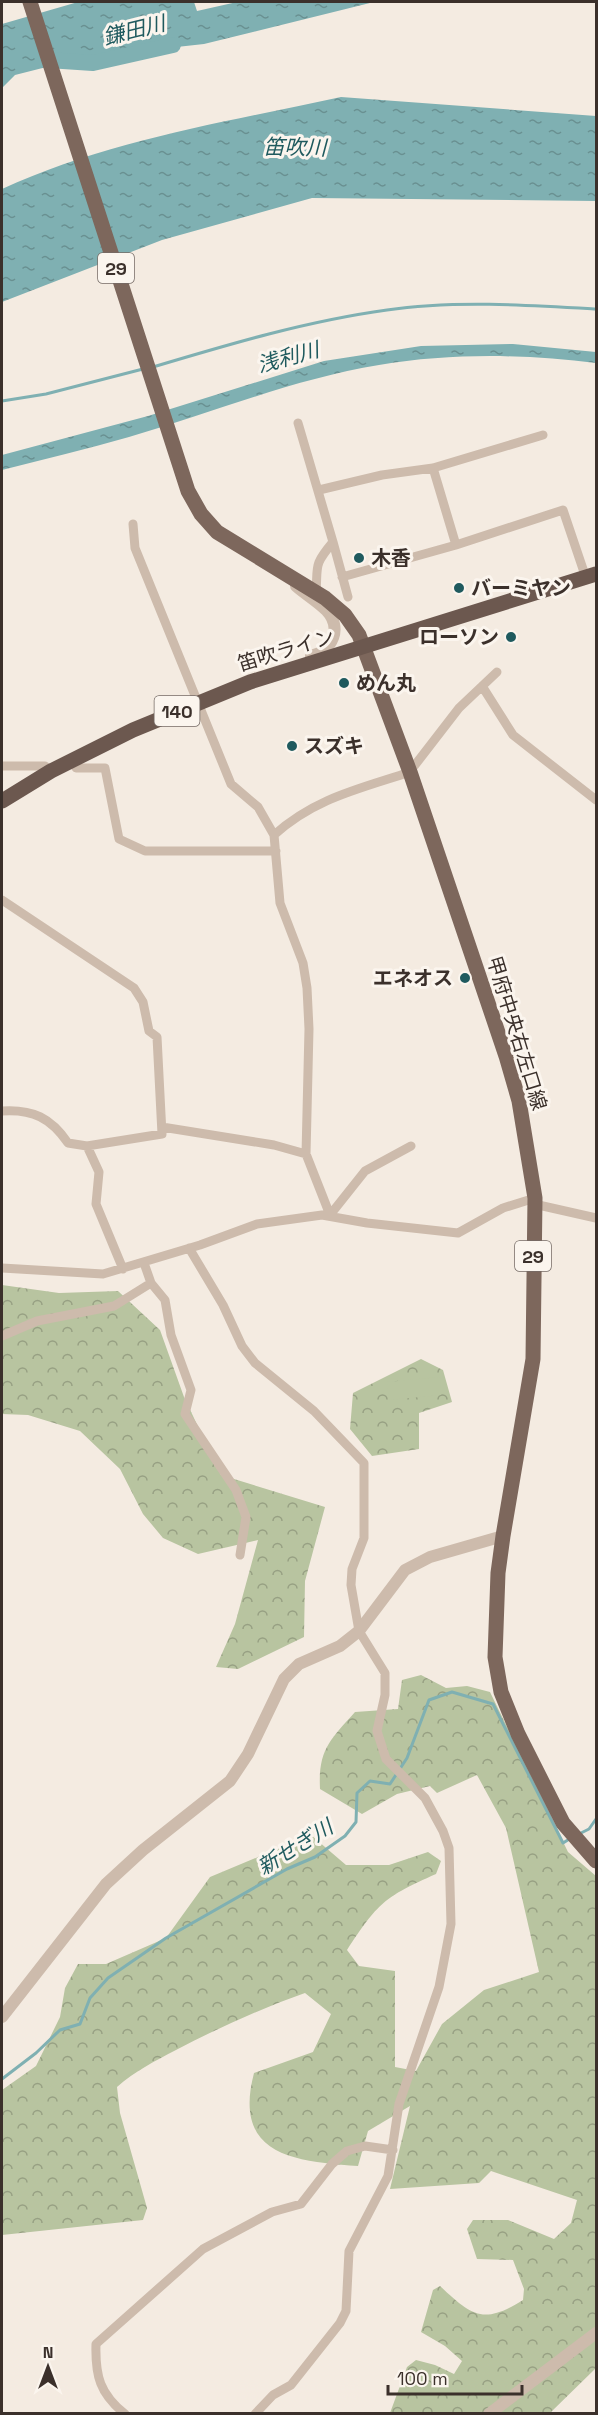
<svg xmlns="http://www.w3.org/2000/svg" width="598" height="2415" font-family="'Space Grotesk','Noto Sans JP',sans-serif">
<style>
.forest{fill:url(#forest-crowns)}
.green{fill:#b8c4a0}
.water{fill:url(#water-ripples)}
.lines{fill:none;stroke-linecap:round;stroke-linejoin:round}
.stream{stroke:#7fb0b2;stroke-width:3}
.river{stroke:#7fb0b2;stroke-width:16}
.minor{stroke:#cdbbac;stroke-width:9}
.tertiary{stroke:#cdbbac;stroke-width:12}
.primary{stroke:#7d675c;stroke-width:15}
.trunk{stroke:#6c584f;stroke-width:15}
.poi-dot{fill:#1f5a5e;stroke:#fbf5ee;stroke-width:2}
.labels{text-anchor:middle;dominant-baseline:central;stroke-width:6;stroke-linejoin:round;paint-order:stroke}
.shield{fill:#fbf5ee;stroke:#756b66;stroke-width:1.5}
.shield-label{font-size:18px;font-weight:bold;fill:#3b302b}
.poi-label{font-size:20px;font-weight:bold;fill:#3b302b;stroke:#fbf5ee;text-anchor:start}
.street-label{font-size:20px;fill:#3b302b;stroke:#fbf5ee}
.water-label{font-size:21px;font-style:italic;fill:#1f5a5e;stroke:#fbf5ee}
</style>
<defs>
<pattern id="forest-crowns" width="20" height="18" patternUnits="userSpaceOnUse" patternTransform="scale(1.5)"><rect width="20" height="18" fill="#b8c4a0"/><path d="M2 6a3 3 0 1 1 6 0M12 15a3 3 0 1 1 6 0" fill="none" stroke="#97a083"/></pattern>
<pattern id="water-ripples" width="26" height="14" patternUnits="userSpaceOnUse" patternTransform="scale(1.5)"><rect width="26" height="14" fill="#7fb0b2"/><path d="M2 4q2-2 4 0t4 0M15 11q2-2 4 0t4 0" fill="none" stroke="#699091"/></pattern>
</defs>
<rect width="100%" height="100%" fill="#f4ebe1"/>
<path class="forest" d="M2,1285l57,8 59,-2 42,39 24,67 37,78 104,32 -20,74 -1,56 -66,32 -22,-2 19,-43 23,-84 -60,14 -35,-16 -20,-24 -23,-45 -40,-38 -52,-16 -26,-1z
M421,1359l22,11 9,32 -33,11v36l-47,7 -22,-27 3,-36z
M421,1675l25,13 21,-2 23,6 78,160 28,24v492l-46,45h-160l17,-46 9,-7 19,5 19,9 8,-13 -17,-15 -24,-14 12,-42 7,-4c32,30 43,39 83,14l1,-11 -11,-29 -36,-1 -10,-30 6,-9h35l46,19 17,-16 6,-23 -86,-29 -12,12 -89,6 20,-83 -42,25 -10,35c-62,-5 -126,-9 -104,-93l59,-21 18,-38 -26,-21c-45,16 -87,35 -129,57 -21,11 -41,21 -59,37l3,26 27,95 -4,12 -141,15v-145l34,-24 24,-49 5,-29 13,-24h28l60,-26 44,-61 101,-42 35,30h43l39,-13 13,9 -5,13c-52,23 -58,29 -89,76l12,16 36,5v96l21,4 26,-47 42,-34 55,-18 -33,-144 -29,-53 -40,18 -7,-7 -33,8 -35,20 -42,-25c-2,-39 10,-49 35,-77l43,-3 4,-29z"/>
<path class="green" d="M440,1377l1,18 -52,5 -2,-18z"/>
<path class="water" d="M78,2h116l3,9 40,-9h137l-170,42 -118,13 -71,18 -13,13v-64z
M341,97l255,19v85l-284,-3 -150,42 -160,62v-113c107,-49 224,-67 339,-92z
M513,344l83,8v11c-72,-9 -145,-10 -217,2 -86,14 -167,48 -250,72 -42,12 -85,22 -127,33v-15l146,-39 176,-55 97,-15z"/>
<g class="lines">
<path class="stream" d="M153,367c77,-23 154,-46 234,-57 66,-10 143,-5 209,-1
M2,401l44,-7 97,-25
M579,1834l10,-5 7,-10
M2,2079l34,-26 24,-23 20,-6 10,-26 18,-20 58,-40 121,-69 28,-12 30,-21 11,-14 1,-29 13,-12 20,3 17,-26 22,-58 23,-8 41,12 70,139 8,-5"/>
<path class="river" d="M48,60l45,3 80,-18"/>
<path class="minor" d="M298,423l35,119
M433,468l23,77
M319,490l63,-15 51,-7 110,-33
M133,524l2,24 96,236 27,23 16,28 6,68 23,60 4,25 2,41 -3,125 24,61
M342,577l114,-32 107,-35 23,68
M316,593c2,-28 -3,-27 17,-51l15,55
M482,686l31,49 83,65
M72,760l4,8h29l14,71 26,12h131
M2,766h43l6,5
M408,769l7,-4 44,-57 38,-36
M274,835c41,-37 85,-46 136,-63
M2,900l132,88 9,14 6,29 8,6 5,97 -75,12 -19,-3c-17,-25 -35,-34 -66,-32
M162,1127l112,18 32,9
M87,1146l12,26 -3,32 27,65
M534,1204l62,14
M330,1215l35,-44 46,-25
M189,1248l34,57 19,41 13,17 59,48 50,52v75l-12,31 -1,16 8,46 26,42v22l-8,36 9,28 39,39 18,33 6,17 2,76 -12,63 -40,117 -11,72 -39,75 -3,60 -6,12 -49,62 -18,10 -18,19
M144,1263l7,20 14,17 6,35 20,55 -6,24 51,76 10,27 -6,38
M2,1268l101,6 97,-29 57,-21 65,-9 45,8 91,10 45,-25 32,-10
M2,1336l35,-15 77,-15 37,-23
M125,2414c-25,-20 -30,-38 -29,-70l107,-95 69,-37 29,-8 31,-40 15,-13 18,-5 28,4"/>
<path class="tertiary" d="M296,586c9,8 21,15 30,24 17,18 7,40 -15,46
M2,2017l104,-133 37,-34 87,-69 18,-27 36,-75 15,-15 41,-18 19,-15 46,-61 25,-13 73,-21
M489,2414l107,-81"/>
<path class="primary" d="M30,2l158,489 13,23 16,18 108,66 20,17 14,20 51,137 96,284 13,45 16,97 -2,161 -30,177 -5,37 -3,84 6,35 17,42 45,89 33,38"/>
<path class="trunk" d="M2,801l49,-30 82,-41 117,-48 346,-108"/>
</g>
<g class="poi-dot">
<circle cx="359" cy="558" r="6"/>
<circle cx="459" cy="588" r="6"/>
<circle cx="511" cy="637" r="6"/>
<circle cx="344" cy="683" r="6"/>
<circle cx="292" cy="746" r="6"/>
<circle cx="465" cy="978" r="6"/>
</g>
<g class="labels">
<g class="shield">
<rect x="98" y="253" width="36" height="30" rx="4.5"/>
<rect x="154.5" y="696" width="45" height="30" rx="4.5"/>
<rect x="515" y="1241" width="36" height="30" rx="4.5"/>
</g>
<g class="shield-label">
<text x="116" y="268">29</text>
<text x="177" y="711">140</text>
<text x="533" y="1256">29</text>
</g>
<g class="poi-label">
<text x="371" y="558">木香</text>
<text x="471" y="588">バーミヤン</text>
<text x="499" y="637" text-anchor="end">ローソン</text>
<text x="356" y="683">めん丸</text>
<text x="304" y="746">スズキ</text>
<text x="453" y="978" text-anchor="end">エネオス</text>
</g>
<g class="street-label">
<text transform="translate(286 650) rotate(-17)">笛吹ライン</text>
<text transform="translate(517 1033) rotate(73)">甲府中央右左口線</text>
</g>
<g class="water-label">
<text transform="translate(134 30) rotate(-14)">鎌田川</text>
<text transform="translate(295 147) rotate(1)">笛吹川</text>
<text transform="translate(288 357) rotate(-15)">浅利川</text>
<text transform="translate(295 1847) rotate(-32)">新せぎ川</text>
</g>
</g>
<rect width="598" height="2415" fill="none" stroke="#3b302b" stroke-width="6"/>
<g transform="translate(48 2367)" stroke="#fbf5ee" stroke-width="4.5" paint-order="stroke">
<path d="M0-4.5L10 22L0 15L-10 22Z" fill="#3b302b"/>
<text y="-9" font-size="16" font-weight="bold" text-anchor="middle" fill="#3b302b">N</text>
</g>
<path d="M388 2385v9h134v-9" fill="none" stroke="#3b302b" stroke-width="3"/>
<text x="397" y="2385" font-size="18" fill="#3b302b" stroke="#fbf5ee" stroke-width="4.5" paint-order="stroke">100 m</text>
</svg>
